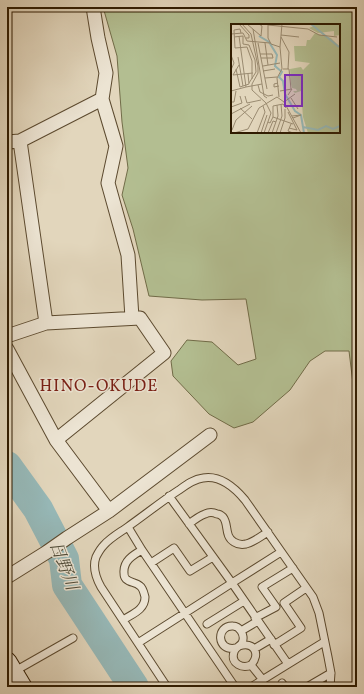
<svg xmlns="http://www.w3.org/2000/svg" width="364" height="694" font-family="Vollkorn,'Noto Serif JP',serif">
<style>
.green{fill:#b3be91;stroke:#716c48;fill-rule:evenodd}
.lines{fill:none;stroke-linecap:round;stroke-linejoin:round}
.river{stroke:#96b8b7;stroke-width:30}
.lane-casing{stroke:#5c4a2f;stroke-width:9}
.street-casing{stroke:#5c4a2f;stroke-width:15}
.secondary-casing{stroke:#2f1b00;stroke-width:21}
.lane{stroke:#ece4d3;stroke-width:7}
.street{stroke:#ece4d3;stroke-width:13}
.secondary{stroke:#ece4d3;stroke-width:19}
.labels{text-anchor:middle;dominant-baseline:central;stroke-width:3;stroke-linejoin:round;paint-order:stroke}
.neighbourhood-label{font-size:17px;letter-spacing:1px;fill:#7a1f14;stroke:#ece4d3}
.water-label{font-size:17px;font-style:italic;fill:#4e4a37;stroke:#ece4d3}
.inset-river{fill:none;stroke:#96b8b7;stroke-width:2}
.inset-road{fill:none;stroke:#9a8b71;stroke-width:1}
.view{fill:#7b2cbf;fill-opacity:0.15;stroke:#7b2cbf;stroke-width:2}
.inset-edge{fill:none;stroke:#2f1b00;stroke-width:2}
</style>
<rect width="100%" height="100%" fill="#e2d6bc"/>
<filter id="stains"><feTurbulence type="fractalNoise" baseFrequency=".005" numOctaves="4"/><feColorMatrix values="0 0 0 0 .2 0 0 0 0 .09 0 0 0 0 .02 0 0 0 .5 -.17"/></filter>
<radialGradient id="worn" r=".72"><stop offset=".6" stop-color="#630" stop-opacity="0"/><stop offset="1" stop-color="#630" stop-opacity=".3"/></radialGradient>
<path class="green" d="M103,7h254v409l-8,-65h-24l-15,10 -20,29 -37,32 -19,6 -25,-14 -36,-38 -2,-15 16,-21 25,2 26,23 18,-6 -10,-60 -44,1 -53,-4 -16,-67 -11,-34 6,-27 -6,-46 -5,-66zM232,25h107v107h-107z"/>
<g class="lines">
<path class="river" d="M7,466l31,43 26,50 3,26 67,102"/>
<g class="lane-casing">
<path id="lane" d="M169,496l63,87 56,81
M189,524c5,-4 10,-8 16,-10 4,-2 8,-2 12,0 3,0 4,1 6,3 6,7 1,19 11,25 3,2 7,3 12,2 8,-2 15,-8 22,-12
M128,527l14,23 93,137
M151,563l23,-15 16,23 23,-14
M255,618l21,-11 -14,-20 31,-19
M123,620c9,-6 22,-10 22,-23 -1,-4 -2,-9 -5,-11 -4,-4 -10,-3 -14,-7 -2,-2 -2,-3 -2,-6 -1,-12 9,-18 18,-23
M207,624l37,-23
M241,631l17,-10
M138,643l94,-60 49,-31
M274,645l27,-17 -17,-25 22,-15
M236,648c-20,4 -20,-23 -3,-22 3,0 6,2 8,5 2,3 3,8 1,12 -3,4 -7,5 -8,9 -4,12 9,17 17,13 10,-11 3,-24 -12,-19
M254,649l17,-10
M251,665l12,15
M15,671l58,-33
M282,683l3,4
M167,687l-66,-100c-5,-9 -9,-19 -5,-30 2,-4 5,-9 8,-12 7,-8 17,-13 25,-19 17,-12 33,-25 50,-36 7,-5 15,-11 24,-12 17,-3 32,10 42,22l68,97 6,16 9,44 3,16 -1,14
M251,687l73,-45
M307,687l24,-14"/>
</g>
<g class="street-casing">
<path id="street" d="M93,7l5,31 8,35 -4,26 14,47 -8,37 20,72 4,63
M20,141l26,182
M7,142l13,-1 82,-42
M7,336l39,-13 94,-5 24,35 -108,87
M7,349l49,91 53,71
M7,577l40,-25 20,-14 42,-27 101,-76"/>
</g>
<g class="secondary-casing">
<path id="secondary" d="M7,662l15,25"/>
</g>
<use href="#lane" class="lane"/>
<use href="#street" class="street"/>
<use href="#secondary" class="secondary"/>
</g>
<g class="labels">
<g class="neighbourhood-label">
<text x="99" y="386">HINO-OKUDE</text>
</g>
<g class="water-label">
<text transform="translate(63 566) rotate(69)">日野川</text>
</g>
</g>
<g transform="translate(231 24)">
<rect width="109" height="109" fill="#e2d6bc"/>
<path d="M80,0h29v6h-5h5v5l-6,1v-5l-16,2 -9,-5 5,-2zM84,9l16,5 9,9v86h-32l-5,-16 -2,-26 -6,2 -2,-2h4l-1,-2 -4,-1 -1,-4 -1,-15 11,-2 2,3 7,-7 -15,-2 -1,-15h12l1,-6h3z" fill="#b3be91"/>
<path class="inset-river" d="M80,0l28,23M28,12l10,6 8,13 -2,11 7,6 -3,5 4,4 2,13 10,17 6,4 3,18M72,103l15,3 8,-4 7,3 7,-3"/>
<path class="inset-road" d="M8,0l10,11v3h-3M11,0l9,10 7,32v7l-6,11v6l14,13M16,0l14,12 1,-10 -3,-2M37,1l40,4 11,6 18,2M22,5l11,67 3,2M10,9l-1,-4 -6,1 1,18 12,-1 5,14v18M0,10l12,-1 4,8 23,2M50,11l18,2M8,12l7,51 16,-3M3,13l9,-1v8l6,1 6,15 1,12 -7,11M50,13l8,15 -1,17M37,14l3,6 9,3M37,14v-14M27,19l9,46M34,19l3,22M29,30h12l1,4h-12M0,31l3,8 -3,7M7,33l5,29M8,41l-6,10 20,-2M32,42l17,-3M5,45l4,18 9,-3 -1,-10M52,45h6l2,20M32,47l12,-2M34,54l12,-1M47,59l-4,1v3l5,-1M27,61l2,7 8,4 5,-1M0,67l15,-4M49,67l12,-2 -4,6M14,72l2,7 14,-3M48,73l-2,-19 5,-9 -2,-22 2,-23M60,74l7,11M0,78h3l2,-11M53,78l11,-8M0,83l11,-4 -2,-7M9,84l12,11M57,88l9,18 -8,-2M0,90l19,-10M61,92l9,-1 -8,3M42,93l20,7M37,98l2,1 3,-6v-11l10,-2 3,4M60,100l-3,7 5,2M1,106l4,-10 16,-14M3,109l14,-4 11,-21 18,-11 7,5 17,31M26,109l8,-21 -2,-6M30,109l6,-18M33,109l7,-20 -5,-10M37,109l5,-12 3,1M41,109l6,-17 -1,-11M45,109l6,-17 -1,-12M49,109l5,-15v-9"/>
<path class="view" d="M54,51h17v31h-17z"/>
<rect width="109" height="109" class="inset-edge"/>
</g>
<rect width="364" height="694" fill="none" stroke="#e2d6bc" stroke-width="24"/>
<rect x="8" y="8" width="348" height="678" fill="none" stroke="#2f1b00" stroke-width="2"/>
<rect x="12" y="12" width="340" height="670" fill="none" stroke="#2f1b00"/>
<rect width="100%" height="100%" filter="url(#stains)"/>
<rect width="100%" height="100%" fill="url(#worn)"/>
</svg>
